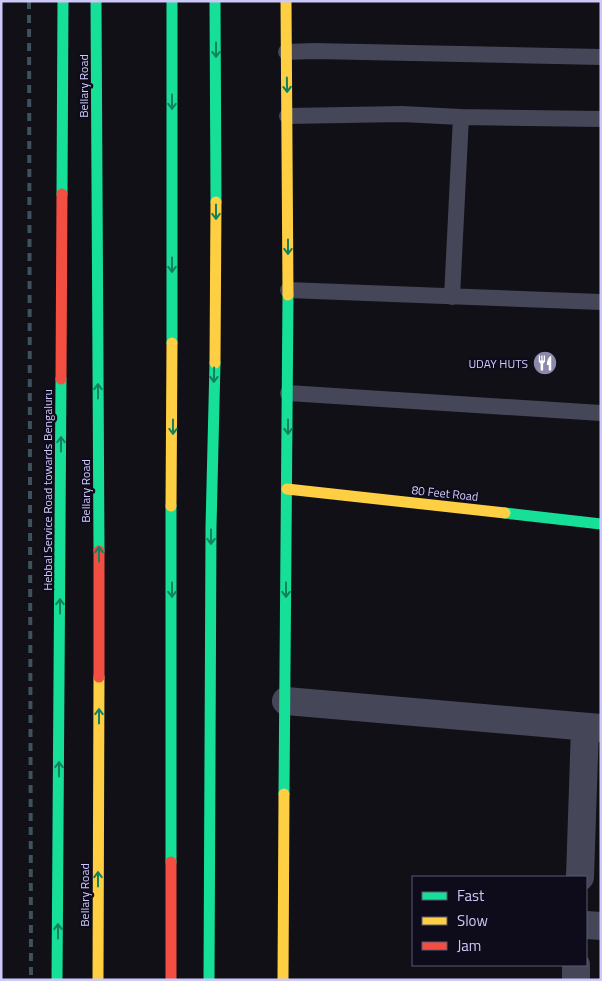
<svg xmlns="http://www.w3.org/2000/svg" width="602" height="981" font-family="'Titillium Web',sans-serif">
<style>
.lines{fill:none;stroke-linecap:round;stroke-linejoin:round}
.lane{stroke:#454657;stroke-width:16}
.street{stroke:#454657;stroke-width:28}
.fast{stroke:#16e098;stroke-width:11}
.slow{stroke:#ffcf43;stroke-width:11}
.jam{stroke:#f24e42;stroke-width:11}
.rail{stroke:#3e525d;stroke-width:4;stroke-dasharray:8 6;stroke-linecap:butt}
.oneway{stroke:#12815f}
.labels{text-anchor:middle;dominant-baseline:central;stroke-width:4.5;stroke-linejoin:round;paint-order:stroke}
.street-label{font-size:12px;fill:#cdcafa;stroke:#0e0c1a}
.poi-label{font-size:12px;fill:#cdcafa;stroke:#0e0c1a;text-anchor:end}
</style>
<rect width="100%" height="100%" fill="#101016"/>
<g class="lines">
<path class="lane" d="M286,52l28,-1 287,6
M287,116l115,-2 59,3
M288,290l313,12
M452,297l9,-180 140,2
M288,393l313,20"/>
<path class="street" d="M286,701l315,27
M580,877l5,-150
M586,925l15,1
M576,980v-15"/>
<path class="fast" d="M96,1l3,550
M215,1l1,201
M62,194l1,-193
M172,343v-342
M505,513l96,11
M284,794l4,-499
M171,862v-356
M57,980l4,-601
M209,980l2,-453 4,-164"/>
<path class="slow" d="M286,1l2,294
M215,363l1,-161
M287,489l218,24
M171,506l1,-163
M98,980l1,-303
M283,980l1,-186"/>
<path class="jam" d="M61,379l1,-185
M99,551v126
M171,980v-118"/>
<path class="rail" d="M29,1l2,979"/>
</g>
<defs><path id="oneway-shaft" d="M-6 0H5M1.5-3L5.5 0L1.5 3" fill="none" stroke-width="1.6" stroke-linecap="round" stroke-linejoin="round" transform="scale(1.25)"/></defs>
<g class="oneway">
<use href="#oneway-shaft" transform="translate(216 50) rotate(90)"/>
<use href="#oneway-shaft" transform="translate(287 85) rotate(89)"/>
<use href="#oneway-shaft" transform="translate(172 102) rotate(90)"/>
<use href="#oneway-shaft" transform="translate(216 212) rotate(90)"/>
<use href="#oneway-shaft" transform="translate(288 247) rotate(90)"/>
<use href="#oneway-shaft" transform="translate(172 265) rotate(90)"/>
<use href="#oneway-shaft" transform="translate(214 375) rotate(91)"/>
<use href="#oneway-shaft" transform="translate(98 391) rotate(-90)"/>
<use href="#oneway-shaft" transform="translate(173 427) rotate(90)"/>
<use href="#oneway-shaft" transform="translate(288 427) rotate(90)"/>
<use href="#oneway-shaft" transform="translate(61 444) rotate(-90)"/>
<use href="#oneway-shaft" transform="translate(211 537) rotate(90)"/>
<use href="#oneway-shaft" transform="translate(99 554) rotate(-90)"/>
<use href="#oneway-shaft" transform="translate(172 590) rotate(90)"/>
<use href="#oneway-shaft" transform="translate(286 590) rotate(90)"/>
<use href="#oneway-shaft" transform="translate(60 606) rotate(-90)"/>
<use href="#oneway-shaft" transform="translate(99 716) rotate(-90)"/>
<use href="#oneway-shaft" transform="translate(59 769) rotate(-90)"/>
<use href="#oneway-shaft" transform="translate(98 879) rotate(-90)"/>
<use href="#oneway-shaft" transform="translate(58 931) rotate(-90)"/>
</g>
<defs>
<g id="restaurant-disc" transform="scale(1.25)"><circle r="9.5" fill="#8b89aa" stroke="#0e0c1a"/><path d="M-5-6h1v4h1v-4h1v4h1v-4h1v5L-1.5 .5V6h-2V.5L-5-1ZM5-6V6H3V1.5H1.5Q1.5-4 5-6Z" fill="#fff"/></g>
</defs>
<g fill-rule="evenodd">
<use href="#restaurant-disc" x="545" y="363"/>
</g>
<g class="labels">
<g class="street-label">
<text transform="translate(83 86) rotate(-90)">Bellary Road</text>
<text transform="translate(47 490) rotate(-90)">Hebbal Service Road towards Bengaluru</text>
<text transform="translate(85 491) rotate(-90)">Bellary Road</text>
<text transform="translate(445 493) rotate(6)">80 Feet Road</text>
<text transform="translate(84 895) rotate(-90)">Bellary Road</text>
</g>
<g class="poi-label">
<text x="528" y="363">UDAY HUTS</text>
</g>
</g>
<rect width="602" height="981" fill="none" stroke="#cdcafa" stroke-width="5"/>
<rect x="412" y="876" width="175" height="90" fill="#0e0c1a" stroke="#5a5874"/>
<rect x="422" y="892" width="25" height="8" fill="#16e098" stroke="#5a5874"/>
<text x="457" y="901" font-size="15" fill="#cdcafa">Fast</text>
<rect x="422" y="917" width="25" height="8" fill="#ffcf43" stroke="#5a5874"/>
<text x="457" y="926" font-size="15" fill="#cdcafa">Slow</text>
<rect x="422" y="942" width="25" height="8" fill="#f24e42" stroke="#5a5874"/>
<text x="457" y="951" font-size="15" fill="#cdcafa">Jam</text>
</svg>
